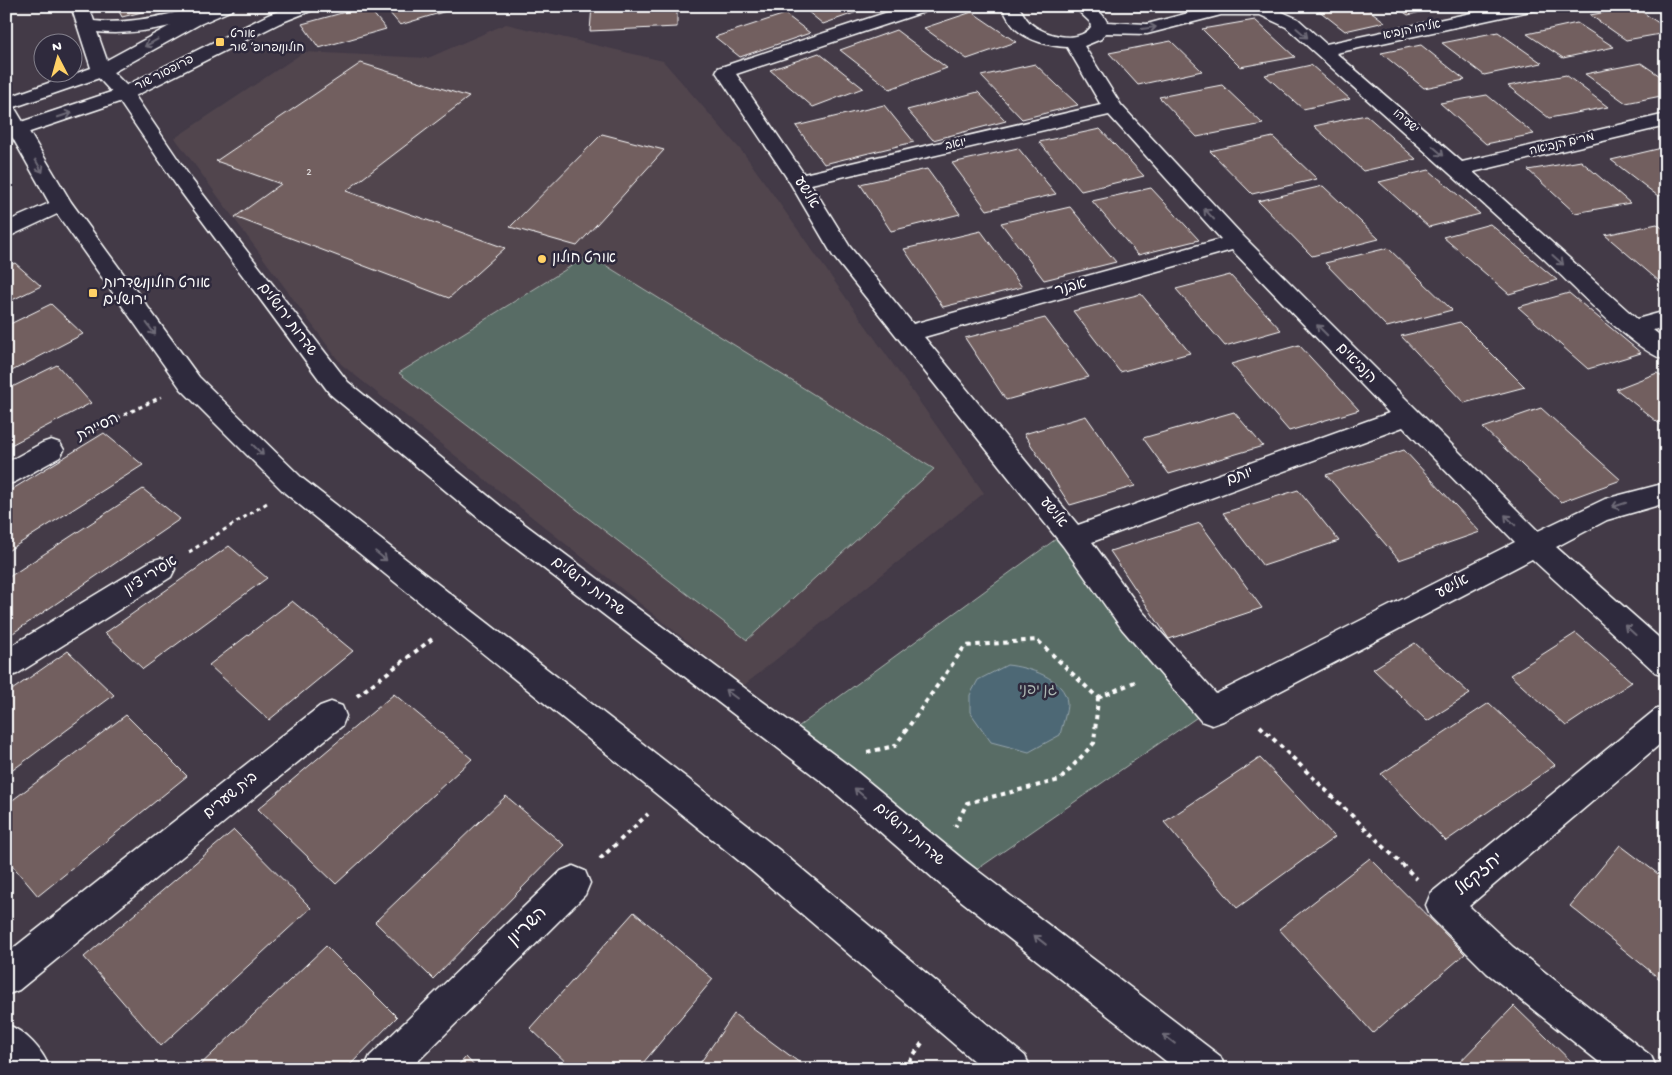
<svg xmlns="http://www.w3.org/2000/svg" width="1672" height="1075" font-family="'Gochi Hand','Playpen Sans Hebrew',sans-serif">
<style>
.built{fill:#51454e}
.green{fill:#596c65;stroke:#acb6b2}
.water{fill:#4d6775;stroke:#94a4ac}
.building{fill:#725e5f;stroke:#fff}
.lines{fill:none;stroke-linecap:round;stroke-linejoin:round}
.minor-casing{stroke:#fff;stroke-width:3}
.tertiary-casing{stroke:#fff;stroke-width:3}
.secondary-casing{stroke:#fff;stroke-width:3}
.path-far1{stroke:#fff;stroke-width:3;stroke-dasharray:4 4;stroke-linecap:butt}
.path{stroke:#fff;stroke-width:4;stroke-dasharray:4.5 4.5;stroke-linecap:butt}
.minor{fill:#2f2a3d;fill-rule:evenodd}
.tertiary{fill:#2f2a3d;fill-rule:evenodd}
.secondary{fill:#2f2a3d;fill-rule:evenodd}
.oneway{stroke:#6d6a77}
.poi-dot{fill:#ffd166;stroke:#2f2a3d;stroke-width:2}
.labels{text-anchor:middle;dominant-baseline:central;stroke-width:5;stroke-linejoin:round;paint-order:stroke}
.far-number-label{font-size:11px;fill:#dcd7d7}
.far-street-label{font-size:12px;fill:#fff;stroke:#2f2a3d}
.far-poi-label{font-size:12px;fill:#fff;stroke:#2f2a3d;text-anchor:start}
.street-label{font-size:15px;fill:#fff;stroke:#2f2a3d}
.poi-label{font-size:15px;fill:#fff;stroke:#2f2a3d;text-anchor:start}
.park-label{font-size:15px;fill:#acb6b2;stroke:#2f2a3d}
.near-street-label{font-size:18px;fill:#fff;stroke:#2f2a3d}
</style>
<rect width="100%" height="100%" fill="#433a47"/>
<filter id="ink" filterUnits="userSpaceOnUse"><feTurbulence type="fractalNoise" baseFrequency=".02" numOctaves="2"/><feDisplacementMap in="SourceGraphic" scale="10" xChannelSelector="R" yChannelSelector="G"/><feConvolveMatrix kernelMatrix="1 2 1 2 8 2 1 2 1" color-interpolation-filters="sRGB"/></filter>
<g filter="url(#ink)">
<path class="built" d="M506,24l157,37 82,94 239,338 -241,193 -402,-322 -166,-226 129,-86 124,6z"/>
<path class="green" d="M589,255l345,214 -187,171 -348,-267z
M1056,539l150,172 -234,162 -181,-141z"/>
<path class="water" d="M1007,665c20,2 59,13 60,38 0,10 -5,22 -7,32l-31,17 -38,-10 -21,-30v-17l8,-15z"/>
<path class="building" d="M116,6h50l-44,11z
M367,6l19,23 -67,19 -17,-24z
M384,6h79l-63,19z
M592,6h85v21l-87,4z
M801,6h73l-51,18z
M1313,6h51l21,16 -40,9z
M1395,6h52l-39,9z
M1635,7l31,21v5l-40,7 -36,-25z
M972,12l44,30 -49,17 -43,-31z
M785,14l25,19 -70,24 -25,-20z
M1255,20l40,37 -55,10 -38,-38z
M1577,23l37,24 -51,11 -36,-24z
M896,30l51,38 -57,21 -50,-39z
M1498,32l44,31 -58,12 -42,-32z
M1171,41l31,30 -64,14 -29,-32z
M1421,45l44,35 -41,8 -43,-35z
M819,53l44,35 -50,19 -43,-37z
M361,63l108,34 -123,94 159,57 -56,50 -214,-81 46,-33 -65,-23z
M1641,63l25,17v15l-40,8 -41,-29z
M1035,64l43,41 -56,14 -41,-43z
M1311,65l39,34 -47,10 -38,-34z
M1566,75l42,32 -59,11 -41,-32z
M1222,85l41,39 -66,13 -38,-40z
M978,92l28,29 -73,19 -26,-30z
M1487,95l47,39 -48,10 -46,-41z
M884,105l30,37 -90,22 -28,-38z
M1366,115l50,44 -53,12 -49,-45z
M1100,129l44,47 -63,15 -42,-49z
M602,134l62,16 -87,96 -67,-19z
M1273,137l44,42 -65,15 -42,-43z
M1666,147v47l-8,2 -47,-36z
M1018,148l38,46 -69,16 -35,-47z
M1581,161l49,42 -55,10 -47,-43z
M927,169l33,45 -69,17 -31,-47z
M1429,170l51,44 -51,13 -50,-45z
M1323,186l56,53 -67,17 -54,-55z
M1151,188l48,52 -61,15 -46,-54z
M1070,207l46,55 -72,18 -43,-57z
M1490,224l67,56 -48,14 -66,-57z
M1657,224l9,7v56l-61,-52z
M981,231l41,56 -79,20 -39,-58z
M1388,248l64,62 -65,17 -62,-64z
M15,263l26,23 -35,17v-36z
M1230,275l51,55 -56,16 -49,-57z
M1569,293l72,60 -53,16 -70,-62z
M1141,294l49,59 -70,19 -47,-61z
M51,304l32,30 -77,40v-48z
M1045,318l44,59 -83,23 -41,-62z
M1460,322l65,65 -61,16 -63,-67z
M1299,345l60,65 -70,21 -58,-67z
M57,365l34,38 -84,44 -1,-57z
M1657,373l9,6v50l-50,-40z
M1541,408l80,72 -60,22 -78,-74z
M1234,412l29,34 -94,28 -26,-36z
M1086,416l49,70 -65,19 -46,-71z
M104,433l39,32 -137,87v-59z
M1404,450l76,82 -81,28 -73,-85z
M143,489l37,30 -167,114 -7,-7v-47z
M1298,490l41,51 -76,25 -40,-53z
M1200,523l62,85 -93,31 -59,-88z
M229,546l38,32 -124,91 -38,-36z
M292,601l61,50 -84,69 -60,-55z
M1576,633l56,49 -66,44 -56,-51z
M1415,643l55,51 -43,27 -54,-52z
M68,651l46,44 -108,80v-81z
M394,694l78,65 -136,125 -78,-75z
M1489,703l66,62 -109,76 -65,-67z
M126,715l61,61 -149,120 -32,-38v-53z
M1260,758l75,79 -98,71 -73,-86z
M506,796l58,49 -131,134 -58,-57z
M234,830l77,78 -150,138 -77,-89z
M1620,845l46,35v104l-96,-78z
M1370,858l95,96 -92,79 -94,-104z
M634,912l79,67 -75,90h-65l-43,-41z
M326,946l71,71 -51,52h-150z
M1514,1006l65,63h-126z
M734,1014l74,55h-112z
M466,1057l11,12h-22z"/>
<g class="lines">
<g class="minor-casing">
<path id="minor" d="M906,6h26l-2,4 -194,64 68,100 297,-69 -34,-58c-17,-1 -38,-6 -50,-17 -7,-6 -11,-16 -16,-24h17c4,5 7,12 12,17 14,12 48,22 61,4l-1,-5 -17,-16c15,0 27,1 34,16l40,2 68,-18h54l29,13 28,25 178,-38h34l-2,4 -6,1 -194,42 126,109 204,-48v12l-193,46 164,147 29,-8v16l-13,3 13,10v20c-32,-9 -95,-76 -122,-101 -85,-78 -172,-155 -258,-232l-26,-12h-39l-74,19 -42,-1 -4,6 -17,7 37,59 123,132 294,294 67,-32 61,-16v20l-59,17 -51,27 110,97v32l-11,-4 -123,-113 -309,162 -11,4 -11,-4 -79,-92 -59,-83 -230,-290 -44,-75 -73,-109 2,-4zM1109,115l112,124 -308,85 -63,-77 -39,-63zM1232,250l157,163 -311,112 -154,-188zM1403,427l112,115 -299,152 -74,-83 -50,-69z
M61,198l7,1 4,5 -4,5 -62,29v-16z
M51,440l9,3 4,7 -4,7 -45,25 -9,3v-22l36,-20z
M161,558l10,3 4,8 -4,8 -154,97 -11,4v-29l145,-88z
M331,702l11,4 4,10 -4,10 -323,264 -13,5v-41l314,-248z
M1666,706v33l-197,167 44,41 138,109 6,13h-49l-121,-96 -56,-56 -5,-12 5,-12 224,-183z
M573,866l12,5 5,12 -5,12 -175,174h-46l6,-13 191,-185z
M6,1024c20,8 36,25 44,45h-44z"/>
</g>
<g class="tertiary-casing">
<path id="tertiary" d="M211,6h23l-2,4 -32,14 -92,51 -102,35v-12l88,-31 94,-51z
M291,6h24l-2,4 -33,13 -149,75 -125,42v-13l111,-37 151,-75z"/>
</g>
<g class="secondary-casing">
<path id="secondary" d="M71,6h18l5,15c38,4 72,-7 110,-14 9,-2 21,-1 30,-1l-2,4c-43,11 -90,27 -135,22l13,37 21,21 61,90 156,202 155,126 349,260 113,93 255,195 6,13h-50l-235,-184 -111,-97 -347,-266 -153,-128 -152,-206 -61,-90 -25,-27z
M6,103l7,2 58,97 128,175 104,102 475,370 247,207 6,13h-48l-229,-196 -469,-380 -104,-104 -131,-185 -44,-78z"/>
</g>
<path class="path-far1" d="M81,436l80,-39
M189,552l78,-49"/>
<path class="path" d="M357,696l75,-57
M1098,698l41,-18
M1260,726l157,153
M867,752l28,-6 70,-100 72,-6 61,58 -4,45 -34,37 -93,23 -12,24
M600,859l48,-45
M904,1069l18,-26"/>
<use href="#minor" class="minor"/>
<use href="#tertiary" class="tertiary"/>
<use href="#secondary" class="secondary"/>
</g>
<defs><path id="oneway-shaft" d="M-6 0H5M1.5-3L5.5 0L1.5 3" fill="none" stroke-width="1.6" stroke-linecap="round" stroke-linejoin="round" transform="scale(1.25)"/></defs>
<g class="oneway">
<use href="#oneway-shaft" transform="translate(1149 28) rotate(-8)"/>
<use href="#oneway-shaft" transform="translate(1302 33) rotate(41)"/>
<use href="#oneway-shaft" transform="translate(151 43) rotate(151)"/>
<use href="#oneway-shaft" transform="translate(65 115) rotate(-18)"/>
<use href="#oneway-shaft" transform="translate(1438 151) rotate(41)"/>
<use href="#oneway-shaft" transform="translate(39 166) rotate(60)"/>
<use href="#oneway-shaft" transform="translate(1209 214) rotate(-133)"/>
<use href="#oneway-shaft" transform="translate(1558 260) rotate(42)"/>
<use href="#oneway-shaft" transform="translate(151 329) rotate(54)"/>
<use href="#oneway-shaft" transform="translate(1322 330) rotate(-135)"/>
<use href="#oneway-shaft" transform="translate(258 450) rotate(45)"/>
<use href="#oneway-shaft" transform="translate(1619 505) rotate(162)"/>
<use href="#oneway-shaft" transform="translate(1510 520) rotate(-135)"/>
<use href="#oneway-shaft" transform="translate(381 556) rotate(39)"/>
<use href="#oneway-shaft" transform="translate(1630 630) rotate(-138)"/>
<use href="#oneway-shaft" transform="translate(731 694) rotate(-143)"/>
<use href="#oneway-shaft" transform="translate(860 793) rotate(-139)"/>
<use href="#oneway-shaft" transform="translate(1040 940) rotate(-142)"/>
<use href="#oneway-shaft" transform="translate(1169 1039) rotate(-142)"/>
</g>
</g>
<g class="poi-dot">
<rect x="215" y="37" width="10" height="10" rx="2.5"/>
<circle cx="542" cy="259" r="5"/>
<rect x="88" y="288" width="10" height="10" rx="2.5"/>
</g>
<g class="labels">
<g class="far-number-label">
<text x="309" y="173">2</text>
</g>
<g class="far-street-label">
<text transform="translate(1412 31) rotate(-12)">אליהו הנביא</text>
<text transform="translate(165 74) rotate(-27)">פרופסור שור</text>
<text transform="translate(1405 122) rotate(41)">ישעיהו</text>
<text transform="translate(956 145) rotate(-13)">יואב</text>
<text transform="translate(1562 145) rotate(-13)">מרים הנביאה</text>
</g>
<g class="far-poi-label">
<text x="230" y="35">אורט<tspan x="230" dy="14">חולון/פרופ׳ שור</tspan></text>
</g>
<g class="street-label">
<text transform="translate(806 193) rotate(58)">אלישע</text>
<text transform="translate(1071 288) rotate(-16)">אבנר</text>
<text transform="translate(287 320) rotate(53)">שדרות ירושלים</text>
<text transform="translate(1356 364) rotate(45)">הנביאים</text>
<text transform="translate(98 428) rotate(-26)">הסיירת</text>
<text transform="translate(1240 477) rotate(-20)">יותם</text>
<text transform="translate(1053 513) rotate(51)">אלישע</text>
<text transform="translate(151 576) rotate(-32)">אסירי ציון</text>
<text transform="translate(588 587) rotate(37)">שדרות ירושלים</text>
<text transform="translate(1453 587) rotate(-28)">אלישע</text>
<text transform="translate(231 796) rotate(-39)">בית שערים</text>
<text transform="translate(909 835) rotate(41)">שדרות ירושלים</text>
</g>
<g class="poi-label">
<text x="552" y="259">אורט חולון</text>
<text x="103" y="284">אורט חולון/שדרות<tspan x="103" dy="17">ירושלים</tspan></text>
</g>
<g class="park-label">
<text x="1038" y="691">גן יפני</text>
</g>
<g class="near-street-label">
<text transform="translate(1480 875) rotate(-40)">יחזקאל</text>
<text transform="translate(528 927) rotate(-44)">השריון</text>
</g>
</g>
<rect width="1672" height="1075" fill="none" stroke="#2f2a3d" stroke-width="25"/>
<rect x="12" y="12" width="1647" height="1050" fill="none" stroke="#fff" stroke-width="2" filter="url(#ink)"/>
<g transform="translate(58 58) rotate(354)"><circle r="24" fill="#2f2a3d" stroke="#827f8b"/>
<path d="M0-4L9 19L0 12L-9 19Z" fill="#ffd166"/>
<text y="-8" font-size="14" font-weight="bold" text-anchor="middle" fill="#ffffff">N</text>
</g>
</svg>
